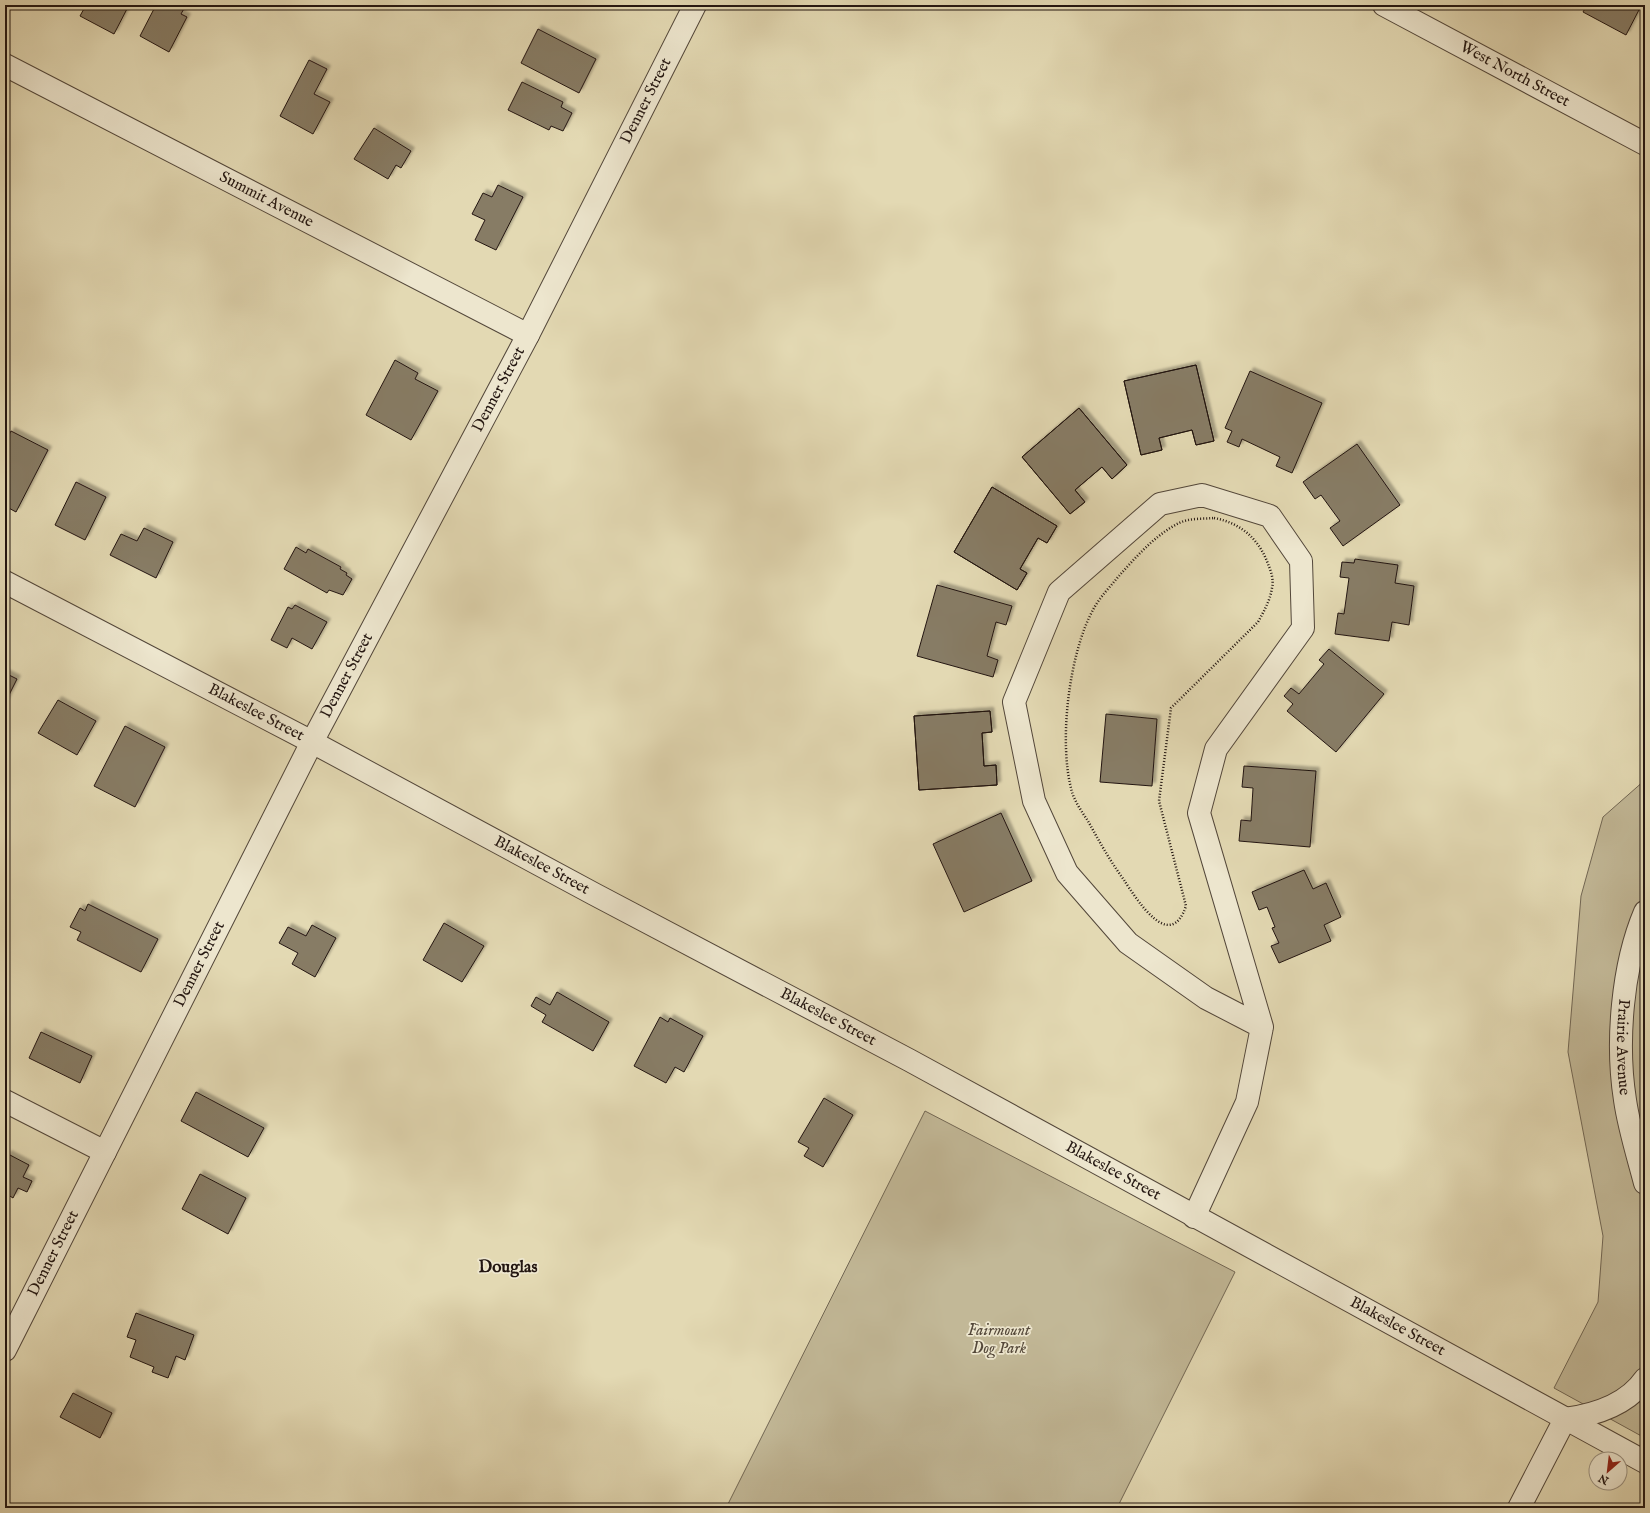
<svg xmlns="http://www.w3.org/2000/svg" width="1650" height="1513" font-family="'IM FELL English',serif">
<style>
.green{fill:#c2b897;stroke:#726754}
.building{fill:#877b65;stroke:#231611;filter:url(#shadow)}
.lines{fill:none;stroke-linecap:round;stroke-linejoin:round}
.minor-casing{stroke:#53473a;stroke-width:24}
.path{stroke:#231611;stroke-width:2.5;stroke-dasharray:1 2;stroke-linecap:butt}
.minor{stroke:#ede6ce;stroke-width:22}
.labels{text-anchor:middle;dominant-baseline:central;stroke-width:3.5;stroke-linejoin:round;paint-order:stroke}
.street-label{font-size:16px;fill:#231611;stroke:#ede6ce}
.park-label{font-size:16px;font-style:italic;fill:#534739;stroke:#ede6ce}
.neighbourhood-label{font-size:17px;font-weight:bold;fill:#231611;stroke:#ede6ce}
</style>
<defs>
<filter id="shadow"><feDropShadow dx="3.5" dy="-3.5" stdDeviation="1" flood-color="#0004"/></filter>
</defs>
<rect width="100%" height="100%" fill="#e3d9b3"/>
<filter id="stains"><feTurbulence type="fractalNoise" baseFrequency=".005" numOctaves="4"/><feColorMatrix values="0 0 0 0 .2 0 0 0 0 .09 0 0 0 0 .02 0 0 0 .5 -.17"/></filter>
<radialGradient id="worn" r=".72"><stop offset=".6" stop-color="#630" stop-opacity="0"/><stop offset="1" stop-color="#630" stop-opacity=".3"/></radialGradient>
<path class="green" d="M1645,780v658l-91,-50 44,-86 5,-66 -35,-184 13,-156 22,-79z
M925,1111l310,161 -118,236h-391z"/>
<path class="building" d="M86,5h43l-15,29 -34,-18z
M156,5h30l-5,9 6,3 -18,35 -29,-16z
M1587,5h51l3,1 -15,29 -43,-23z
M538,29l58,30 -17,34 -58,-30z
M309,60l18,9 -13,25 16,8 -17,32 -33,-18z
M522,82l41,20 -2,5 11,6 -9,18 -12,-5 -2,4 -41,-20z
M374,128l37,23 -10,17 -5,-3 -8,14 -34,-20z
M498,185l25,12 -27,53 -21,-10 10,-20 -13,-6 11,-21 9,4z
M395,360l23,13 -3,6 23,12 -27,49 -45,-25z
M1196,365l18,76 -18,4 -4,-15 -33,8 3,12 -21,5 -17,-74z
M1196,365l18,76 -18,4 -4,-15 -33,8 3,12 -21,5 -17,-74z
M1250,371l72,32 -30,70 -16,-7 4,-9 -38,-18 -3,8 -12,-5 5,-11 -7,-3z
M1079,408l48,57 -15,14 -10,-12 -27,23 10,12 -15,12 -48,-57z
M1079,408l48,57 -15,14 -10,-12 -27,23 10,12 -15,12 -48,-57z
M11,431l37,19 -32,62 -11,-6v-64z
M1357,444l43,61 -57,41 -13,-18 10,-7 -19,-26 -6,4 -12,-17z
M76,482l30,15 -21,43 -30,-15z
M992,487l65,39 -10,17 -9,-5 -18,31 7,4 -10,17 -63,-38z
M992,487l65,39 -10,17 -9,-5 -18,31 7,4 -10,17 -63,-38z
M144,528l29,14 -17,36 -46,-23 11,-21 16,7z
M296,547l10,6 2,-4 33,18 -1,2 7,4 -1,2 6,4 -9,16 -14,-5 -2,3 -43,-24z
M1355,559l43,6 -3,18 19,3 -5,39 -17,-3 -3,19 -54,-7 3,-21 6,1 5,-36 -9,-1 2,-15 12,1z
M937,585l75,21 -6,19 -10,-3 -9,34 11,4 -5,17 -76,-21z
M295,605l32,17 -15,27 -20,-11 -5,10 -16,-8 17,-33 4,2z
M1329,649l55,45 -48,58 -49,-41 6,-7 -9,-8 7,-8 8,6 25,-30 -5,-4z
M5,673l12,6 -12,24z
M58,700l38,21 -19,34 -39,-22z
M990,711l2,21 -10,1 2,33 12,-1 1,20 -78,5 -5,-74z
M990,711l2,21 -10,1 2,33 12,-1 1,20 -78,5 -5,-74z
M1106,714l51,5 -5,67 -52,-4z
M125,726l40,21 -30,60 -41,-21z
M1244,766l72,5 -6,76 -71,-6 2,-21 10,1 2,-33 -11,-1z
M1001,813l31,68 -68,31 -31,-68z
M1304,870l9,19 13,-6 15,34 -17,8 7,16 -52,22 -8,-17 8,-3 -7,-15 3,-1 -8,-20 -8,3 -7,-18z
M88,904l70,35 -17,33 -64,-32 4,-8 -11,-5 10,-19 5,3z
M444,923l40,23 -22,36 -39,-22z
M312,925l24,13 -21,39 -23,-13 6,-11 -19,-10 9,-16 18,9z
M557,992l52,30 -16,29 -51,-29 4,-7 -15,-9 5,-9 14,8z
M660,1017l8,5 2,-4 33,18 -19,36 -9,-5 -9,16 -32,-17z
M41,1032l51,24 -12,27 -51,-25z
M196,1092l68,36 -16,29 -67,-36z
M824,1098l29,17 -30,52 -19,-11 5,-8 -11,-6z
M8,1154l21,11 -6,12 9,4 -5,11 -9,-4 -5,10 -8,-5v-34z
M200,1174l46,24 -18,36 -46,-25z
M136,1313l58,22 -9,25 -9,-4 -8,22 -16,-6 2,-5 -24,-10 6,-17 -9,-3z
M73,1393l39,20 -12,25 -40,-21z"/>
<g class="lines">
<g class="minor-casing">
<g id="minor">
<path id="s1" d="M1384,5l261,139"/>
<path id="s2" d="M5,65l523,270"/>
<path id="s3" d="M5,582l307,160 282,152 315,166 736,402"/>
<path id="s4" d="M1645,912c-23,54 -29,131 -20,188 4,28 13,56 20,83"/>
<path d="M5,1101l100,51"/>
<path d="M1194,1217l53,-115 15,-75 -63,-214 17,-64 87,-121 -2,-67 -31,-45 -68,-21 -42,9 -101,88 -45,110 20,99 33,72 61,70 78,55 56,29"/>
<path id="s5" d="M5,1350l307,-608 216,-407 167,-330"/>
<path d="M1519,1508l46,-89c29,-4 62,-14 80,-40"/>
</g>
</g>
<path class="path" d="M1214,518c27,5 45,21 54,46 3,7 6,16 4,24 -2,13 -8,23 -14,34l-87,86 -12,93 27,105c-16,47 -49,-6 -62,-26 -14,-19 -25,-39 -36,-59 -6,-9 -13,-19 -16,-29 -14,-49 -3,-140 22,-184 6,-11 16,-21 24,-31 17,-19 37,-42 61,-54 10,-5 24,-4 35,-5z"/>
<use href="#minor" class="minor"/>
</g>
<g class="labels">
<g class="street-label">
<text stroke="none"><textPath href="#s1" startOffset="148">West North Street</textPath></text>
<text stroke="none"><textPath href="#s5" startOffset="1404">Denner Street</textPath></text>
<text stroke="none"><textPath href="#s2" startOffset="294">Summit Avenue</textPath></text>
<text stroke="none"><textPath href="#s5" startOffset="1080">Denner Street</textPath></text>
<text stroke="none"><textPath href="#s5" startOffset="756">Denner Street</textPath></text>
<text stroke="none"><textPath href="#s3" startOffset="283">Blakeslee Street</textPath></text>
<text stroke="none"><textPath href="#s3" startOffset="607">Blakeslee Street</textPath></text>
<text stroke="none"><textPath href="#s5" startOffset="432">Denner Street</textPath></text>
<text stroke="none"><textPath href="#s3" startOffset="931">Blakeslee Street</textPath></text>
<text stroke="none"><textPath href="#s4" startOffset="138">Prairie Avenue</textPath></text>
<text stroke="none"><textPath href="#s3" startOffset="1255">Blakeslee Street</textPath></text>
<text stroke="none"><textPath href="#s5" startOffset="108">Denner Street</textPath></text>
<text stroke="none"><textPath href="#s3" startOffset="1579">Blakeslee Street</textPath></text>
</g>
<g class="park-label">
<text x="999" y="1331">Fairmount<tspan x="999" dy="18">Dog Park</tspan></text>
</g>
<g class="neighbourhood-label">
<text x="508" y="1267">Douglas</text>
</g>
</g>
<rect width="1650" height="1513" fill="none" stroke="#e3d9b3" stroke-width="20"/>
<rect x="6" y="6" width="1638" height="1501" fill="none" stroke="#231611" stroke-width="2"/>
<rect x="10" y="10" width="1630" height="1493" fill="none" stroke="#231611"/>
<g transform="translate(1608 1471) rotate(208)"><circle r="19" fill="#ede6ce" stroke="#9c9382"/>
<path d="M0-3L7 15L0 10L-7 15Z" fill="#8f2418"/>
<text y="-6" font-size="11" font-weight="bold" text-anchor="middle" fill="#231611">N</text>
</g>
<rect width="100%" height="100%" filter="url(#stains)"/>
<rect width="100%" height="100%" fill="url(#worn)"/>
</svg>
